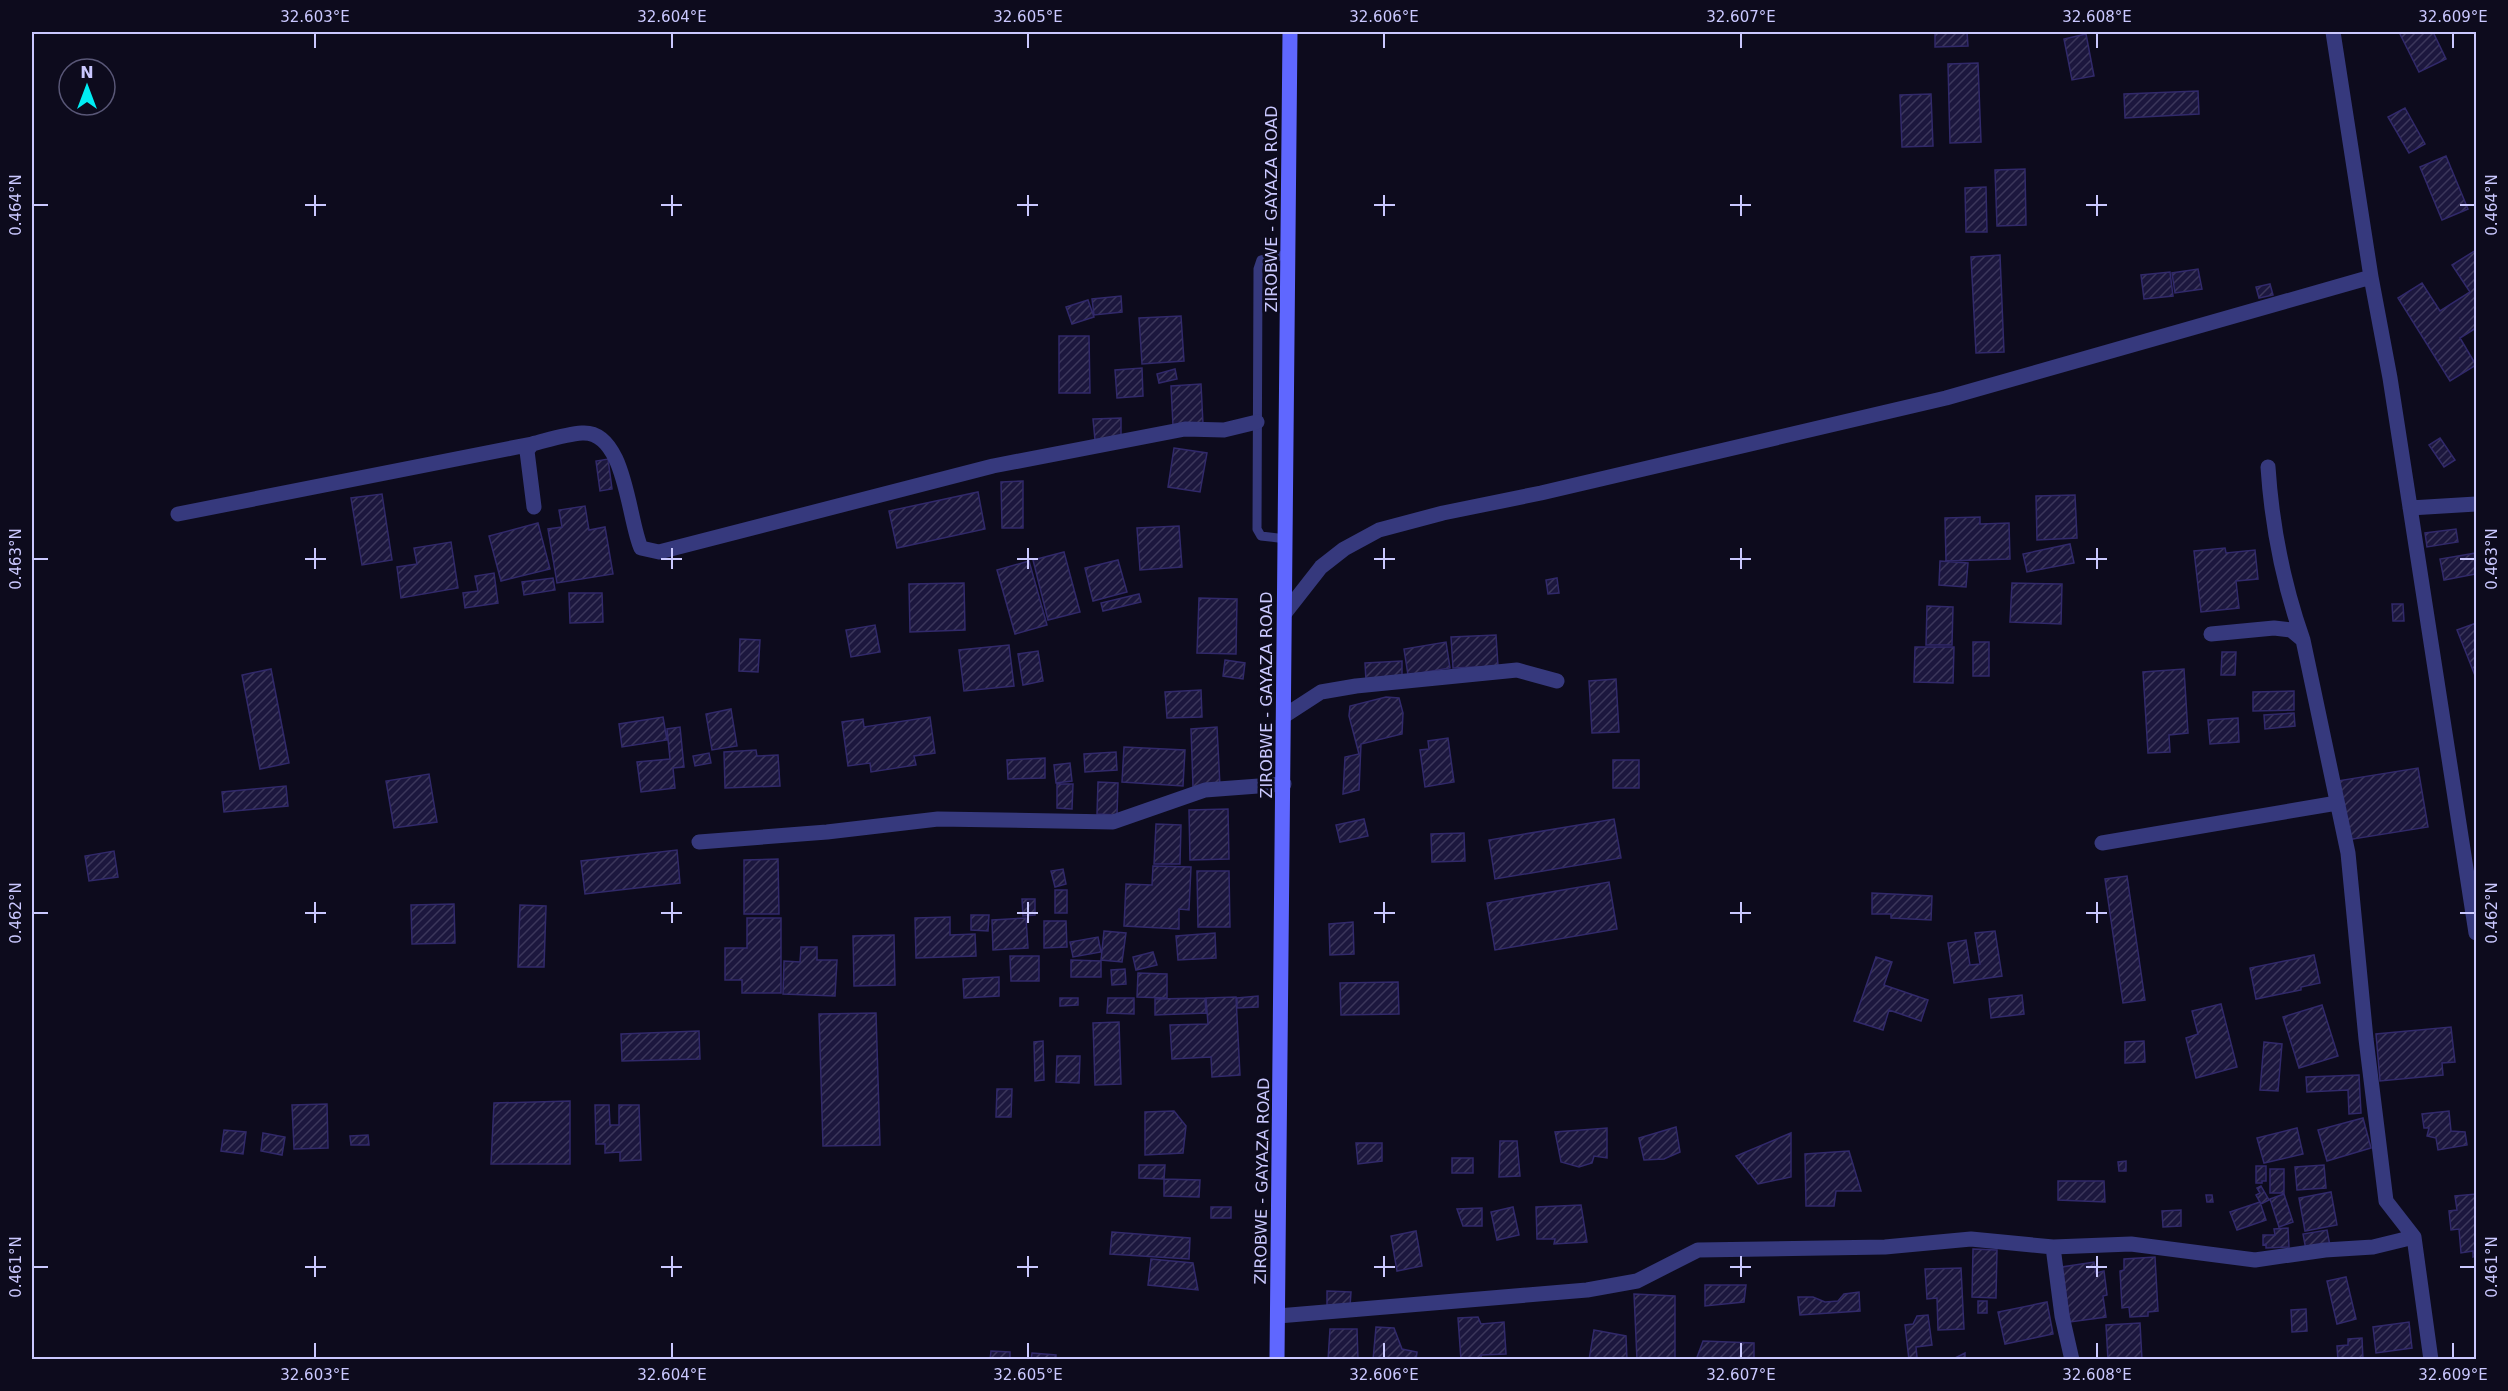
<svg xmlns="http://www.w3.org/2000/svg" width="2508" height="1391" font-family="'DejaVu Sans',sans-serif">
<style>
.building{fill:url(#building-hatch);stroke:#31296a;stroke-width:1.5}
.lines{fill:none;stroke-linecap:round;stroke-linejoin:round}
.lane{stroke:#36397d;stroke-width:9}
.street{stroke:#36397d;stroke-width:15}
.secondary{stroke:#5f67ff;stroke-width:15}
.ticks{fill:none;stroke:#cac8ff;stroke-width:2}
.labels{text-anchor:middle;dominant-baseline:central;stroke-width:5;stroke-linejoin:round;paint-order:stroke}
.street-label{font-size:16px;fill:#cac8ff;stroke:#0d0b1d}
.neatline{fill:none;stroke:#cac8ff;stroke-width:2}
.ticks-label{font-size:15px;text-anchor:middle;fill:#cac8ff}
</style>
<defs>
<pattern id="building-hatch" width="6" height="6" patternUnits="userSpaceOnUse" patternTransform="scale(1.5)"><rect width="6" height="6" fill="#1c173e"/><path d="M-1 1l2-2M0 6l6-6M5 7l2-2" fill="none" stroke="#3c375b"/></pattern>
</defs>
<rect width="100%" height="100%" fill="#0d0b1d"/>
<path class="building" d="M1935,32h32l1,14 -33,1z
M2399,32h34l13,27 -27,13z
M2086,34l8,42 -22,4 -8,-41z
M1978,63l3,79 -31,1 -2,-79z
M2198,91l1,23 -74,4 -1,-24z
M1931,94l2,52 -31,1 -2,-52z
M2405,108l20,36 -16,9 -21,-36z
M2446,156l22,53 -26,11 -22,-53z
M2025,169l1,56 -29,1 -2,-56z
M1986,187l1,45h-21l-1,-44z
M2476,250v78l-16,10 16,27 -26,16 -52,-83 24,-15 18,28 30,-19 -18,-27z
M2000,255l4,97 -28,1 -5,-96z
M2198,269l4,20 -27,4 -3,-20z
M2170,272l3,24 -29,3 -3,-24z
M2270,284l3,11 -14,3 -3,-11z
M1121,296l1,16 -28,3 -2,-16z
M1088,300l6,17 -22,7 -6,-17z
M1181,316l3,45 -42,3 -3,-46z
M1059,336h30l1,57h-31z
M1142,368l1,28 -26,2 -2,-28z
M1175,369l2,10 -18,4 -2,-9z
M1201,384l2,40 -30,2 -2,-40z
M1121,418v21l-26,1 -2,-21z
M2440,438l15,22 -11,7 -15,-22z
M1174,448l33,5 -7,39 -32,-5z
M608,459l4,30 -12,2 -4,-30z
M1023,481v47h-21l-1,-46z
M978,492l7,37 -88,19 -8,-37z
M382,494l10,66 -30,5 -11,-67z
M2075,495l2,43 -40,2 -1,-44z
M585,506l4,24 16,-3 8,47 -56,9 -9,-54 14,-2 -3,-17z
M1980,517v7l29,-1 1,36 -64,2 -1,-43z
M538,523l12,46 -49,12 -12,-45z
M1179,526l3,41 -42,3 -3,-42z
M2456,529l2,13 -31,5 -2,-14z
M451,542l7,46 -57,10 -4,-31 20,-3 -3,-16z
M2070,544l4,19 -47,9 -4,-18z
M2225,548l1,5 29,-3 3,29 -22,2 3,27 -38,4 -7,-61z
M1064,552l16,60 -32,8 -15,-60z
M2476,553v21l-32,6 -4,-21z
M1118,560l9,32 -34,9 -8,-33z
M1029,561l18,64 -32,9 -18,-64z
M1940,561l28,2 -2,24 -27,-2z
M494,573l4,30 -33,5 -2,-15 15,-2 -3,-15z
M553,578l2,12 -31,5 -2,-13z
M1557,578l2,15 -11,1 -2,-14z
M964,583l1,47 -55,2 -1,-48z
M2012,583l50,1 -1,40 -51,-2z
M569,593h33l1,29 -33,1z
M1139,594l2,8 -38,9 -2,-8z
M1199,598l38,1 -1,55 -39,-1z
M2392,604h11l1,17h-11z
M1927,606l26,1 -1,38h-26z
M2476,623v55l-19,-48z
M875,625l5,27 -29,5 -5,-27z
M1496,635l2,31 -45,2 -2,-31z
M740,639l20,1 -2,32 -19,-1z
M1446,642l4,26 -42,7 -4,-26z
M1973,642h16v34h-16z
M1009,645l5,41 -50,5 -5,-41z
M1915,647h39l-1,36 -39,-1z
M1038,651l5,30 -20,4 -5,-31z
M2222,652h14l-1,23h-14z
M1225,660l20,3 -2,16 -20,-3z
M1402,661v19l-36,1 -1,-18z
M271,669l18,94 -29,6 -18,-94z
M2184,669l4,64 -19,2 1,17 -22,1 -5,-81z
M1616,679l3,53 -27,1 -3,-52z
M1201,690l1,27 -35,1 -2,-26z
M2294,691v19l-41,1v-19z
M1386,697l13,1 4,15 -1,21 -41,10 -2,46 -16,4 2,-37 14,-3 -10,-38 1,-10z
M731,709l6,37 -25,4 -6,-36z
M2294,713l1,13 -30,3 -1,-14z
M663,717l4,23 -45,7 -3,-23z
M930,717l5,36 -21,3 2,9 -45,7 -1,-9 -22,3 -6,-44 21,-3 1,8z
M2238,718l1,24 -29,2 -2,-24z
M680,727l4,40 -11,1 2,20 -34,4 -4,-30 33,-3 -3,-30z
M1217,727l3,59 -27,1 -2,-58z
M1448,738l6,44 -29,5 -5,-37 9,-1 -1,-8z
M1124,747l61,3 -2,36 -61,-4z
M756,750l1,6 21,-1 2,31 -55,2 -1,-36z
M1116,752l1,18 -32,2 -1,-18z
M709,753l2,10 -16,3 -2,-10z
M1045,758v20l-37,1 -1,-19z
M1613,760h26v28h-26z
M1070,763l2,18 -16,2 -2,-18z
M2418,768l10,59 -81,13 -10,-59z
M429,774l8,48 -43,6 -8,-47z
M1098,782l20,1 -1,32 -20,-1z
M1057,784h16l-1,25 -15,-1z
M286,786l2,20 -64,6 -2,-20z
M1228,809l1,50 -39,1 -1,-50z
M1364,819l4,17 -28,6 -4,-17z
M1614,819l7,39 -126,21 -6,-39z
M1156,824l25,1 -1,39h-26z
M1464,833l1,28 -33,1 -1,-28z
M677,850l3,33 -95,11 -4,-33z
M114,851l4,26 -29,4 -4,-25z
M778,859l1,55h-35v-54z
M1153,866l38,1 -2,43 -10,-1v20l-55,-3 2,-42 26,1z
M1063,869l3,15 -11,3 -4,-16z
M1197,871h32l1,56h-32z
M2127,876l18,124 -22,3 -18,-124z
M1609,882l8,47 -122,21 -8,-47z
M1055,890h12v23h-12z
M1872,893l60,3 -1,24 -40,-2v-4h-19z
M1022,899h13v16l-12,1z
M454,904l1,39 -43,1 -1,-39z
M520,905l26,1 -2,61h-26z
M971,915h18l-1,16 -17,-1z
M950,917v18l25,-1 1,22 -60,2 -1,-40z
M747,918h34v75h-39v-13h-17v-32h22z
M1026,918l2,30 -35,2 -1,-30z
M1044,921h22l1,26 -23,1z
M1353,922l1,32 -24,1 -1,-31z
M1104,931l22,2 -4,29 -21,-2z
M1995,931l7,45 -48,7 -6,-40 18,-3 4,25 10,-1 -5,-31z
M1215,933l1,25 -38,2 -2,-24z
M894,935l1,50 -41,1 -1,-50z
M1098,937l3,15 -28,5 -3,-15z
M801,947h16v13h20l-2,36 -52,-2 1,-33 16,1z
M1153,952l4,13 -21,5 -3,-13z
M2314,955l6,28 -19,4v3l-45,9 -6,-31z
M1010,956h29v25h-28z
M1876,957l16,5 -8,23 44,15 -7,21 -32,-11 -6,20 -29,-9z
M1071,960l30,1v16h-30z
M1125,969l1,15 -14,1 -1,-15z
M1138,973l29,1v24l-30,-1z
M999,977v19l-35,2 -1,-19z
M1398,982l1,32 -58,1 -1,-32z
M2022,995l2,19 -33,4 -2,-19z
M1258,996v11l-21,1v-10z
M1236,997l4,78 -28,2 -1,-20 -39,2 -2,-34 38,-1 -2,-26z
M1060,998h18v7l-18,1z
M1108,998h26v16l-27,-1z
M1205,998l1,15 -51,2v-16z
M2221,1004l16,63 -41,11 -10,-40 12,-4 -6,-23z
M2322,1005l16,51 -39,12 -16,-51z
M876,1013l4,132 -57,1 -4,-132z
M1119,1022l2,62 -26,1 -2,-62z
M2451,1027l4,35 -13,1 1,12 -63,6 -4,-47z
M699,1031l1,28 -78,2 -1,-27z
M1043,1041l1,39 -9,1 -1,-39z
M2144,1041l1,21 -20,1v-21z
M2264,1042l18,2 -4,47 -18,-1z
M1057,1056h23l-1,27 -23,-1z
M2359,1075l2,38 -12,1 -1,-24 -41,2 -1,-15z
M997,1089h15l-1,28h-15z
M570,1101v63h-79l3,-61z
M327,1104l1,44 -34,1 -2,-44z
M595,1105h14l1,20h9v-20h20l2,55 -21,1v-9l-15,1v-9h-9z
M1174,1111l12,15 -3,27 -38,2v-43z
M2449,1111l2,20 14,1 2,13 -29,5 -2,-12 -9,-2 2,-8h-5l-2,-14z
M2363,1118l8,30 -44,13 -9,-31z
M1676,1127l4,25 -16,7 -20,1 -5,-22z
M1607,1128v30l-13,-2 -2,7 -13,4 -18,-5 -6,-30z
M2297,1128l6,26 -39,9 -7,-25z
M224,1130l22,2 -3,22 -22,-3z
M263,1133l22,4 -3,18 -21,-4z
M1791,1133v44l-33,7 -22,-28z
M368,1135l1,10h-18l-1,-9z
M1500,1141h17l3,35 -21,1z
M1356,1143h26v18l-24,3z
M1849,1151l12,40h-25l-2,15h-28l-1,-52z
M1452,1158h21v15h-21z
M2126,1161v10h-7l-1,-9z
M1139,1165h26l-1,14 -25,-1z
M2324,1165l2,23 -29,2 -2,-23z
M2256,1166h10v15h-4v2h-6z
M2270,1169h14v24h-14z
M1164,1179l36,1 -1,17 -35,-1z
M2058,1181h46l1,21 -47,-2z
M2261,1186l8,14 -8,4 -5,-9 4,-2 -3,-5z
M2331,1192l6,33 -32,6 -6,-33z
M2284,1194l9,28 -14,5 -9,-28z
M2476,1194v62l-3,1v-6l-12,2 -2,-24 -8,1 -2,-19 8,-1 -2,-14z
M2206,1195h6l1,7h-6z
M2260,1202l6,18 -29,10 -7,-18z
M1581,1205l6,37 -33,2 1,-5h-18l-1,-32z
M1211,1207h20v11h-20z
M1513,1207l6,28 -22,5 -6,-28z
M1482,1208v18h-19l-6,-17z
M2181,1210v16l-18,1 -1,-16z
M2288,1228l1,19 -23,1v-4l-3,1v-10h12l-1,-6z
M2327,1230l3,16 -24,4 -3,-16z
M1416,1231l6,35 -25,5 -6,-35z
M1112,1232l78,6 -1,21 -79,-5z
M1973,1249l24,1 -1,48 -24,-1z
M2155,1257l3,54 -10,1v4l-18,1 -1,-10 -7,1 -2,-37 4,-1v-11z
M1151,1259l42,4 5,27 -50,-5z
M2094,1262l2,11 8,-2 3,24 -4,1 3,21 -36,5 -8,-55z
M1961,1268l3,61 -26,1 -1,-32 -10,1 -2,-30z
M2346,1277l10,42 -19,5 -10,-43z
M1705,1285h41l-2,17 -39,4z
M1327,1291l24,1 -1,14 -23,-1z
M1859,1292l1,19 -60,4 -2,-18h15l12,5 13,-1 6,-7z
M1634,1294l41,2v64h-38z
M1978,1301h9v12h-9z
M2047,1302l6,32 -48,10 -7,-32z
M2306,1309l1,22 -15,1 -1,-22z
M1928,1315l4,30 -16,2 1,10 -8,3 -4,-35 8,-1 4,-8z
M1478,1317l3,7 23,-2 2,32 -25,1v5h-20l-3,-42z
M2409,1322l3,26 -36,5 -3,-26z
M2140,1323l2,37h-34l-2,-35z
M1376,1327l18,1 8,21 15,3 -1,8h-43z
M1330,1329h27l1,31h-30z
M1594,1330l32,6 1,24h-38z
M2362,1338l1,22h-25l-1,-14 11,-1v-6z
M1703,1341l51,2v17h-58z
M991,1351l19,1v8h-20z
M1032,1353l24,2v5h-25z
M1965,1353v7h-14z"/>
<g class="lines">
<path class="lane" d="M1286,539l-25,-3 -4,-7 1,-260 3,-9 28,-6"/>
<path class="street" d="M2333,32l38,245 19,101 86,555
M2268,467c4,61 15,116 35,173
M534,507l-7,-56 5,-7c16,-4 34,-10 50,-11 44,-3 46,87 59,115l18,4 334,-86 192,-37 39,1 33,-8
M2410,508l66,-4
M178,514l354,-70
M1285,613l36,-46 23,-18 35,-19 64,-17 98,-20 405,-95 425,-121
M1284,716l37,-24 35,-6 161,-16 40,11
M699,842l128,-10 111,-13 175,3 92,-32 79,-6
M2102,843l235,-40
M2414,1237l17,123
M2053,1247l9,69 10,44
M1278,1316l309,-26 50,-9 61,-31 187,-3 86,-8 82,8 78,-3 124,16 70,-10 48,-3 41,-10 -28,-36 -20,-162 -18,-186 -45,-213 -12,-10 -17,-2 -63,6"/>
<path class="secondary" d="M1277,1360l13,-1328"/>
</g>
<path class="ticks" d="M315,33v15M672,33v15M1028,33v15M1384,33v15M1741,33v15M2097,33v15M2453,33v15M315,195v21M672,195v21M1028,195v21M1384,195v21M1741,195v21M2097,195v21M33,205h15M305,205h21M661,205h21M1017,205h21M1374,205h21M1730,205h21M2086,205h21M2460,205h15M315,548v21M672,548v21M1028,548v21M1384,548v21M1741,548v21M2097,548v21M33,559h15M305,559h21M661,559h21M1017,559h21M1374,559h21M1730,559h21M2086,559h21M2460,559h15M315,902v21M672,902v21M1028,902v21M1384,902v21M1741,902v21M2097,902v21M33,913h15M305,913h21M661,913h21M1017,913h21M1374,913h21M1730,913h21M2086,913h21M2460,913h15M315,1256v21M672,1256v21M1028,1256v21M1384,1256v21M1741,1256v21M2097,1256v21M33,1267h15M305,1267h21M661,1267h21M1017,1267h21M1374,1267h21M1730,1267h21M2086,1267h21M2460,1267h15M315,1343v15M672,1343v15M1028,1343v15M1384,1343v15M1741,1343v15M2097,1343v15M2453,1343v15"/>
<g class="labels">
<g class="street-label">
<text transform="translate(1271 209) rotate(-90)">ZIROBWE - GAYAZA ROAD</text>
<text transform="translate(1266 695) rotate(-90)">ZIROBWE - GAYAZA ROAD</text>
<text transform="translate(1262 1181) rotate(-89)">ZIROBWE - GAYAZA ROAD</text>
</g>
</g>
<rect width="2508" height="1391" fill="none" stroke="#0d0b1d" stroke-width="66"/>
<g transform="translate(87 87)"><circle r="28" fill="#0d0b1d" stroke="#595777" stroke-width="1.5"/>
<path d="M0-4.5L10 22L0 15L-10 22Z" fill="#00edf3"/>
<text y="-9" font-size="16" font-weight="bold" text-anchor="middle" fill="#cac8ff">N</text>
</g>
<rect x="33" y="33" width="2442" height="1325" class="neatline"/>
<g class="ticks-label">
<text x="315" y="22">32.603°E</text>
<text x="672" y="22">32.604°E</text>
<text x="1028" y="22">32.605°E</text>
<text x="1384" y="22">32.606°E</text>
<text x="1741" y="22">32.607°E</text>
<text x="2097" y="22">32.608°E</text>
<text x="2453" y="22">32.609°E</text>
<text transform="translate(16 205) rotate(-90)" y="5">0.464°N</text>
<text transform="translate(2492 205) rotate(-90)" y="5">0.464°N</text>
<text transform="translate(16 559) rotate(-90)" y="5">0.463°N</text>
<text transform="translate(2492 559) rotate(-90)" y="5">0.463°N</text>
<text transform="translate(16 913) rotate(-90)" y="5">0.462°N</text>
<text transform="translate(2492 913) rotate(-90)" y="5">0.462°N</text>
<text transform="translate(16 1267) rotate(-90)" y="5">0.461°N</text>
<text transform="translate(2492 1267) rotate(-90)" y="5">0.461°N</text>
<text x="315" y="1380">32.603°E</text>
<text x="672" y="1380">32.604°E</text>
<text x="1028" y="1380">32.605°E</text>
<text x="1384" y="1380">32.606°E</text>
<text x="1741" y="1380">32.607°E</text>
<text x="2097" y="1380">32.608°E</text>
<text x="2453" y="1380">32.609°E</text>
</g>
</svg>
